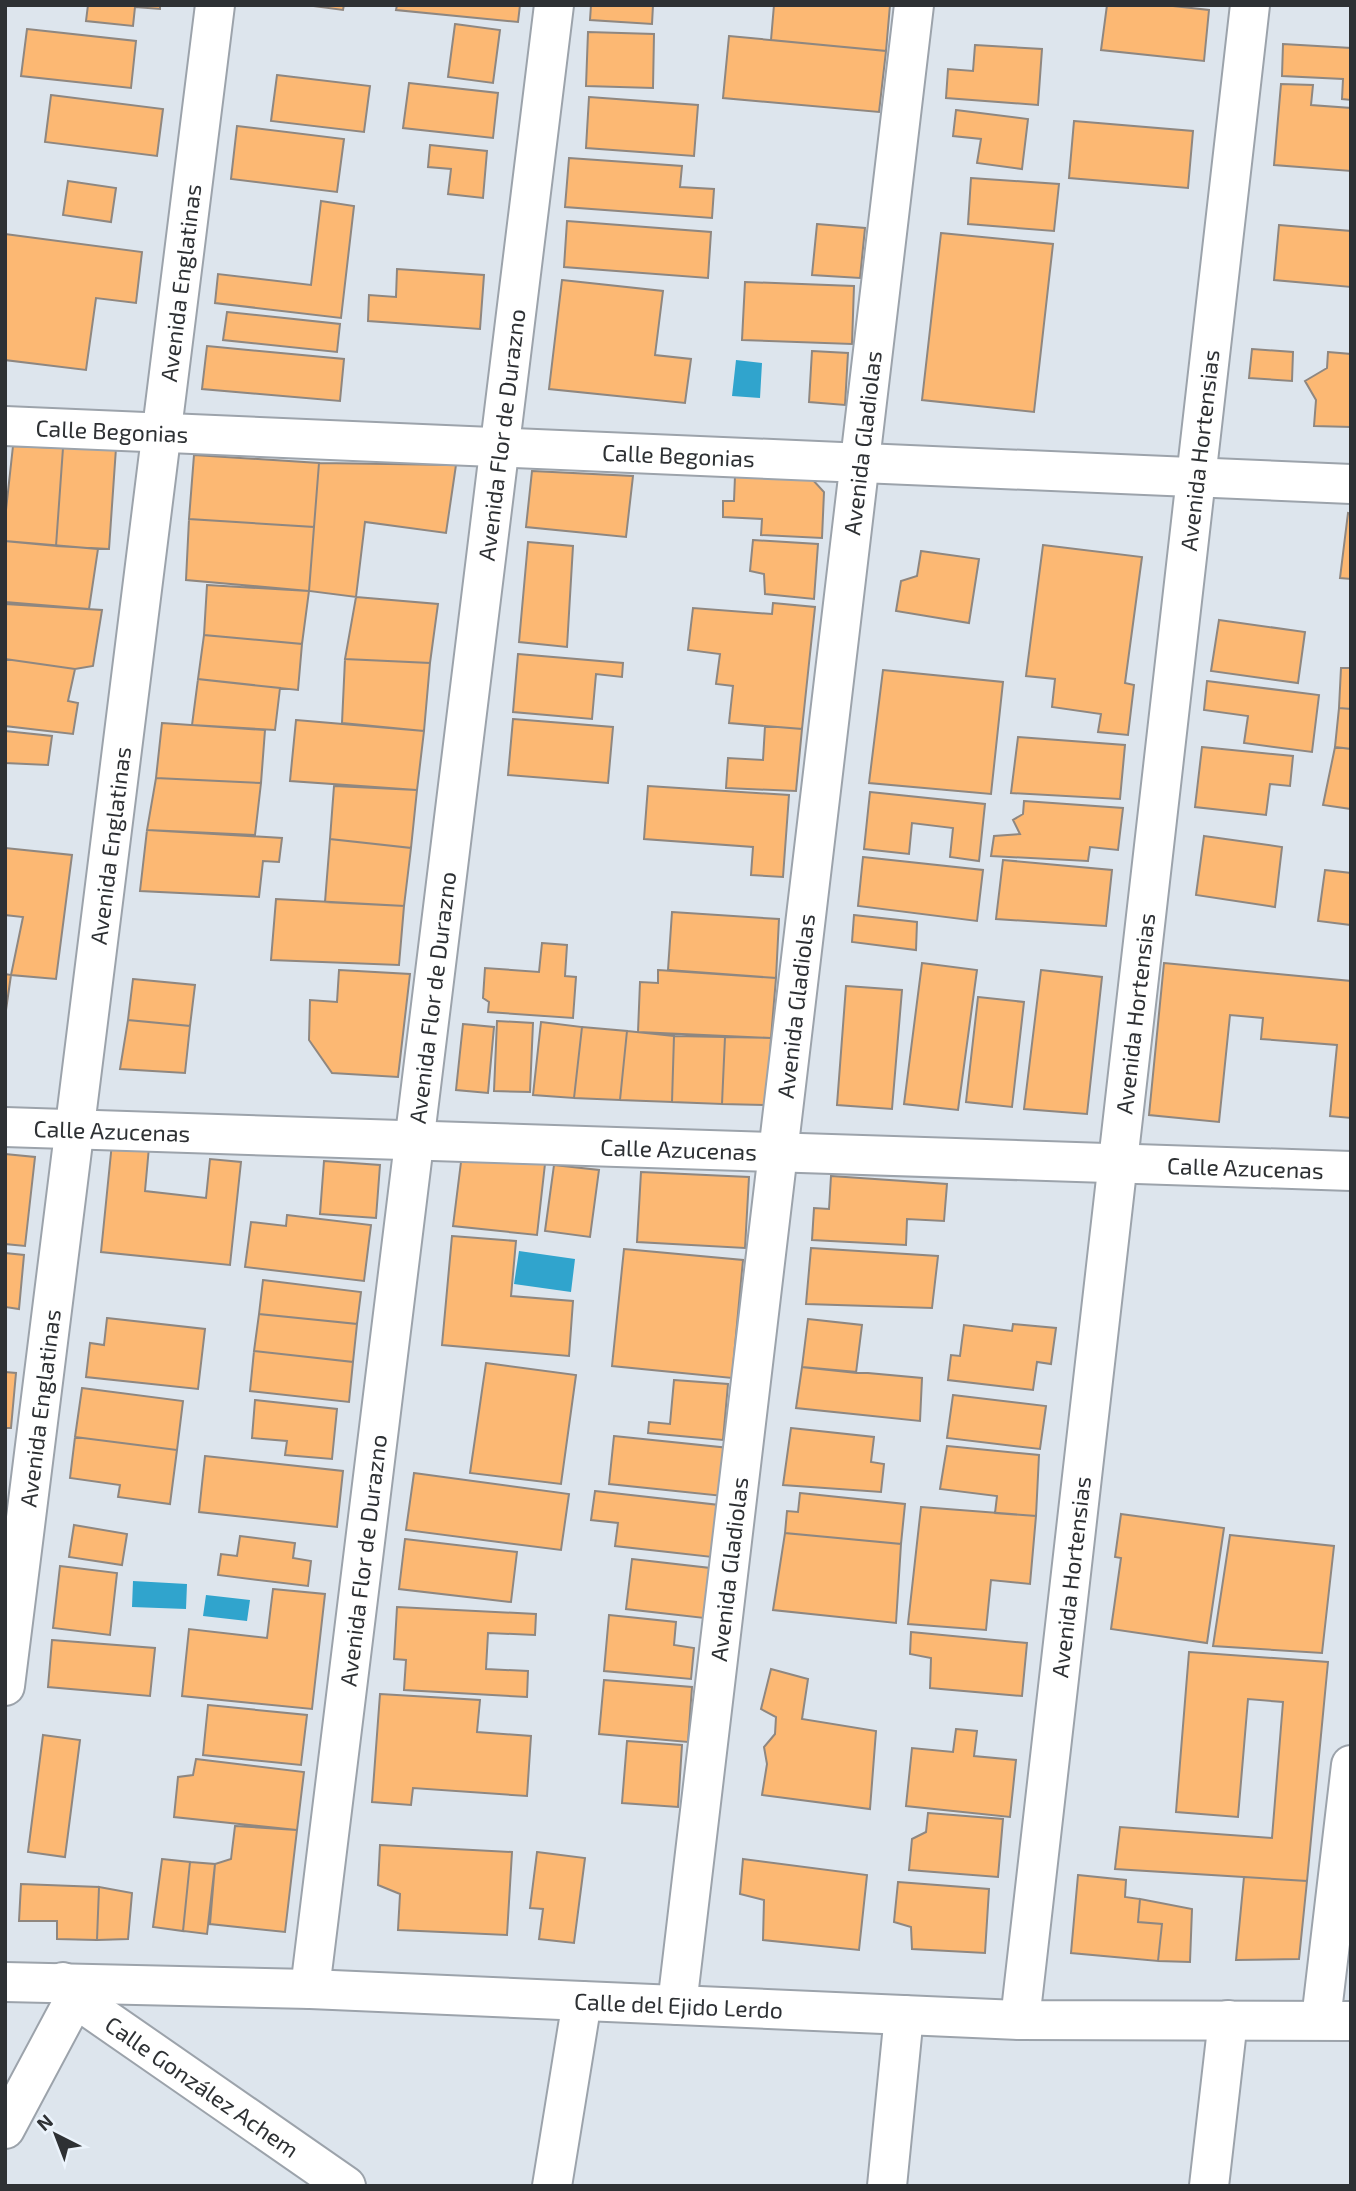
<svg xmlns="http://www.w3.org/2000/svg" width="1356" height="2191" font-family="'Exo 2',sans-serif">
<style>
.water{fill:#30a4cd}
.building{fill:#fcb873;stroke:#8f8780;stroke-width:2}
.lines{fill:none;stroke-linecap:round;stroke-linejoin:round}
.minor-casing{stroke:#9ca3ab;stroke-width:42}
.minor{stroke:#fff;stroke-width:38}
.labels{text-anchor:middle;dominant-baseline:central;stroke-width:6;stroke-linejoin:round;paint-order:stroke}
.street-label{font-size:23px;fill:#2e3134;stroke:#ebf3fb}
</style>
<rect width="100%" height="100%" fill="#dde5ed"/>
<path class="water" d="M736,360l26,3 -2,35 -28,-2z
M519,1251l56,8 -4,33 -57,-8z
M133,1581l54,3 -1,25 -54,-2z
M206,1595l44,5 -3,21 -44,-5z"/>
<path class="building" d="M88,5h72v4l-25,-2 -2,19 -47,-5z
M306,5h38l-1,5z
M397,5h123l-2,17 -122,-12z
M591,5h62l-1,19 -62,-4z
M774,5h116l-4,46 -115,-11z
M1107,5h57l45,5 -5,51 -103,-11z
M455,24l45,6 -7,53 -45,-6z
M27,29l109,12 -5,47 -110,-12z
M588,32l66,2 -1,54 -67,-2z
M729,36l157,15 -7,61 -156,-14z
M1283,44l68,4v52l-9,-1 1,-20 -61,-3z
M975,45l67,4 -4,56 -92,-7 2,-29 25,2z
M277,75l93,11 -6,46 -93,-11z
M409,83l89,10 -5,45 -90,-10z
M1281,84l32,1 -2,20 40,3v63l-77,-6z
M51,95l112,14 -6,47 -112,-14z
M589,97l109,8 -4,51 -108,-8z
M956,110l72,9 -6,50 -45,-6 4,-24 -28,-3z
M1074,121l119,10 -5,57 -119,-10z
M237,126l107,13 -7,53 -106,-13z
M430,145l57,6 -4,47 -35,-4 3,-25 -23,-2z
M569,158l113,8 -2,21 34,2 -2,29 -147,-11z
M971,178l88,6 -5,47 -86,-7z
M68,181l48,7 -5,34 -48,-7z
M321,201l33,5 -13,112 -126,-15 3,-29 93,11z
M567,221l144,11 -3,46 -144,-11z
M817,224l48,4 -5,50 -48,-3z
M1279,225l72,6v56l-77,-7z
M941,233l112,11 -19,168 -112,-12z
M5,234l137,18 -6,51 -40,-5 -10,72 -81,-10z
M397,269l87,6 -4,54 -112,-8 1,-26 27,2z
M562,280l101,11 -8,64 36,4 -6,44 -136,-14z
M745,282l109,4 -2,58 -110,-4z
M227,312l113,12 -3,28 -114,-12z
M207,346l137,13 -4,42 -138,-12z
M1252,349l41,3 -1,29 -43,-3z
M812,351l36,2 -3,52 -36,-3z
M1328,352l23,2v73l-37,-1 2,-26 -11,-19 22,-13z
M13,446l50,2 -7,98 -51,-5v-22z
M63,448h53l-7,101 -53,-3z
M194,455l125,8 -5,64 -125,-8z
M319,463l137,2 -10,68 -81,-11 -9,75 -47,-6z
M532,471l101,5 -7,61 -100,-10z
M735,476l77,3 12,13 -2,46 -61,-3 1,-16 -39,-2v-16h11z
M1348,513l3,1v65l-11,-1z
M189,519l125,8 -5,64 -123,-11z
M753,540l65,4 -4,55 -49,-5 -1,-20 -14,-3z
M5,541l93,8 -9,60 -84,-7z
M528,542l45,4 -6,101 -48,-5z
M1043,545l99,12 -17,126 9,2 -6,50 -30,-3 3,-18 -49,-7 3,-28 -29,-3z
M921,551l58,8 -10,64 -73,-12 5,-30 16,-5z
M207,585l102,6 -7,53 -98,-9z
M356,597l82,7 -8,59 -85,-4z
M773,603l42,4 -13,122 -73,-6 4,-37 -17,-2 4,-30 -32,-4 5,-42 79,6z
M5,604l97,6 -9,56 -18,3 -70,-10z
M1219,620l86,12 -7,51 -87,-12z
M204,635l98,9 -4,46 -100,-11z
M518,654l105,9 -1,14 -26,-3 -4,45 -79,-7z
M5,659l70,10 -7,32 10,2 -5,31 -68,-8z
M345,659l85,4 -6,68 -82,-8z
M1341,668h10v41l-12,-1z
M883,670l120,12 -12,112 -122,-11z
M198,679l82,9 -5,42 -83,-5z
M1207,681l112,14 -7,57 -68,-9 4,-27 -44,-6z
M1339,708l12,1v40l-16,-2z
M513,719l100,8 -5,56 -100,-8z
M296,720l128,11 -7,59 -127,-9z
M162,723l103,7 -4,53 -105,-5z
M765,726l37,3 -6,62 -70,-3 2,-30 35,2z
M5,731l47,5 -4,29 -43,-2z
M1018,737l107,8 -5,54 -109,-6z
M1202,747l91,9 -3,30 -20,-2 -4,31 -71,-8z
M1335,747l16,2v60l-28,-4z
M156,778l105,5 -6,52 -108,-5z
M334,786l83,4 -6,58 -81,-9z
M648,786l141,9 -6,82 -32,-2 2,-28 -109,-8z
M870,792l115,12 -6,57 -29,-4 3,-29 -41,-5 -3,31 -45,-5z
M1024,801l99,7 -5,42 -28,-3 -2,14 -97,-5 3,-20 26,-2 -7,-14 10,-6z
M147,830l135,8 -3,24 -16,-1 -4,36 -119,-6z
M1204,836l78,11 -7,60 -79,-12z
M330,839l81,9 -7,58 -79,-4z
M5,848l67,7 -16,124 -45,-4 12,-58 -18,-2z
M863,857l120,13 -6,51 -119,-15z
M1003,860l109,10 -6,56 -110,-7z
M1325,870l26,3v52l-33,-4z
M276,899l128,7 -5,59 -128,-5z
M672,912l107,7 -3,59 -108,-8z
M854,915l63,7 -1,28 -64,-8z
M542,943l25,2 -2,31 11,1 -3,41 -85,-6 1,-10 -6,-4 2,-30 54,4z
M922,963l55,7 -19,140 -54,-6z
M1164,963l187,18v137l-21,-2 7,-71 -76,-6 2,-21 -33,-3 -11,107 -70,-7z
M339,970l71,4 -12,103 -66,-4 -23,-33 1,-40 27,2z
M658,970l118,8 -5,60 -133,-6 2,-50 18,1z
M1041,970l61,7 -15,137 -63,-5z
M5,974l6,1 -6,42z
M133,979l62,6 -5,41 -62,-6z
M846,986l56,4 -10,119 -55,-4z
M978,997l46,5 -12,105 -46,-5z
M128,1020l62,6 -5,47 -65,-4z
M497,1021l36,2 -3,69 -36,-1z
M541,1022l41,5 -8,71 -41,-3z
M463,1024l31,3 -6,66 -32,-3z
M582,1027l45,4 -7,69 -46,-2z
M627,1031l47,5 -2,66 -52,-2z
M674,1036l51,1 -3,67 -50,-2z
M725,1037l46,1 -4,67 -45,-1z
M112,1143l37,4 -4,44 61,7 4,-39 31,3 -11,103 -129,-13z
M463,1146l83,9 -9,80 -84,-9z
M5,1154l30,3 -10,89 -20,-2z
M324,1161l56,4 -4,53 -56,-4z
M554,1165l45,5 -9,67 -45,-6z
M641,1172l108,5 -4,71 -108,-6z
M831,1176l116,8 -3,37 -37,-2 -1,26 -94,-5 2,-32 15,1z
M287,1215l84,10 -7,56 -119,-14 6,-45 35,4z
M452,1236l64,5 -5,55 62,5 -4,55 -127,-11z
M811,1248l127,8 -6,52 -126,-4z
M624,1249l119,11 -11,118 -120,-12z
M5,1253l19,2 -5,54 -14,-2z
M263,1280l98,12 -4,32 -98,-10z
M259,1314l98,10 -4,38 -99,-11z
M107,1318l98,11 -7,60 -112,-12 4,-34 14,2z
M808,1319l54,6 -6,48 -54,-6z
M1013,1324l43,4 -5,36 -14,-2 -4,28 -85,-10 3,-25 9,1 4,-31 48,6z
M254,1351l99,11 -4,40 -99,-11z
M486,1363l90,12 -15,109 -91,-11z
M802,1367l120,11 -2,43 -124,-13z
M5,1372l11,1 -5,55h-6z
M674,1380l54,4 -5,56 -75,-7 1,-11 21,2z
M82,1388l101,13 -6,49 -102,-13z
M953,1395l93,11 -6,43 -93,-11z
M255,1400l82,9 -5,50 -47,-4 2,-14 -35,-3z
M791,1428l83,9 -3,25 13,2 -3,28 -98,-7z
M614,1436l115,12 -6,48 -114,-12z
M75,1437l102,13 -7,54 -52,-7 2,-12 -50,-7z
M947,1446l92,9 -3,61 -41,-3 2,-17 -57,-7z
M205,1456l138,15 -6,56 -138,-15z
M414,1473l155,21 -8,56 -155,-20z
M595,1491l124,14 -7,52 -97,-11 3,-23 -27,-3z
M800,1493l105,11 -4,40 -116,-11 2,-22 11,1z
M921,1507l115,9 -6,68 -39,-4 -5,50 -78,-6z
M1121,1514l103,14 -17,115 -96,-14 10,-71 -6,-1z
M74,1525l53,9 -5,31 -53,-8z
M785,1533l116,11 -5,79 -123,-13z
M1230,1535l104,11 -12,107 -109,-7z
M240,1536l55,7 -2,15 18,3 -3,25 -90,-11 3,-21 16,2z
M405,1539l112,13 -6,50 -112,-13z
M632,1559l78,9 -6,50 -78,-9z
M60,1566l57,7 -7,62 -57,-7z
M273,1589l52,5 -13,115 -130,-13 7,-67 78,9z
M397,1607l139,7 -1,21 -47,-2 -2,36 42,2 -1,26 -123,-7 2,-30 -12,-1z
M609,1615l67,7 -2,23 20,3 -3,31 -87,-8z
M911,1632l116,11 -5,53 -92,-8 1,-30 -21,-4z
M52,1640l103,8 -5,48 -102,-9z
M1189,1652l139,10 -21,219 -192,-12 5,-42 152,11 11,-136 -35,-3 -10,118 -62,-5z
M771,1669l37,10 -6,40 74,12 -6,78 -108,-14 5,-31 -3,-17 11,-13 1,-17 -15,-8z
M604,1680l88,7 -4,55 -89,-8z
M380,1694l100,6 -3,32 54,4 -4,60 -114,-8 -2,17 -39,-3z
M208,1705l99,10 -6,50 -98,-10z
M956,1729l21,2 -3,25 42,4 -6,57 -104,-11 6,-58 41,4z
M43,1735l37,5 -15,117 -37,-5z
M627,1741l55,4 -4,62 -56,-4z
M196,1759l108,13 -7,58 -123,-13 4,-40 15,-2z
M928,1813l75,6 -5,58 -89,-7 3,-31 14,-7z
M235,1826l62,4 -12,102 -75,-8 5,-60 16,-5z
M380,1845l132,7 -5,83 -109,-5 2,-36 -22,-9z
M537,1852l48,6 -11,85 -35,-4 4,-30 -13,-1z
M162,1859l28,3 -7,69 -30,-4z
M743,1859l124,16 -8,75 -96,-10 1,-40 -24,-6z
M190,1862l25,2 -8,70 -24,-3z
M1078,1875l48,5 -1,17 15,2 -2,23 24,2 -4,37 -87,-8z
M1244,1877l63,4 -8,78 -63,1z
M898,1882l91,7 -4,64 -73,-4 -1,-22 -17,-5z
M21,1884l78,3 -2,53 -40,-1v-18h-38z
M99,1887l33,6 -4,46 -31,1z
M1140,1899l52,10 -2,53 -32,-1 4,-37 -24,-2z"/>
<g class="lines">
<g class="minor-casing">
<g id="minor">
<path id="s1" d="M5,426l1346,58"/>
<path id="s2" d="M5,1127l1346,44"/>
<path id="s3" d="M5,1686l210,-1681"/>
<path id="s4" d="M5,1982l305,7 710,31 331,1"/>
<path id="s5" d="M63,1982l12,16 271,188"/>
<path id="s6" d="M310,1989l244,-1984"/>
<path id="s7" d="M677,2005l237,-2000"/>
<path id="s8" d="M1020,2020l230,-2015"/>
<path d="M1321,2020l30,-255"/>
<path d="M5,2129l70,-131"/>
<path d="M552,2186l30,-185"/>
<path d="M887,2186l17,-171"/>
<path d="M1209,2186l19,-166"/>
</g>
</g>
<use href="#minor" class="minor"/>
</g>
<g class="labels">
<g class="street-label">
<text stroke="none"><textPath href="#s3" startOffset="1414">Avenida Englatinas</textPath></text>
<text stroke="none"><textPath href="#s1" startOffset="107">Calle Begonias</textPath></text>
<text stroke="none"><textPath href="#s6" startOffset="1566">Avenida Flor de Durazno</textPath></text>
<text stroke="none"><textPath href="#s7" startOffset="1573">Avenida Gladiolas</textPath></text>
<text stroke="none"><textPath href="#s8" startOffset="1580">Avenida Hortensias</textPath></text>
<text stroke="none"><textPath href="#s1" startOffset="674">Calle Begonias</textPath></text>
<text stroke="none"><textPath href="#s3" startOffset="847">Avenida Englatinas</textPath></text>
<text stroke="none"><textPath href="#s6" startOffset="999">Avenida Flor de Durazno</textPath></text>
<text stroke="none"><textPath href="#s7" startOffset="1006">Avenida Gladiolas</textPath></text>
<text stroke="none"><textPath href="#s8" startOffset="1013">Avenida Hortensias</textPath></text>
<text stroke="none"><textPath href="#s2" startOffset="107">Calle Azucenas</textPath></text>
<text stroke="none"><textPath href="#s2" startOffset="674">Calle Azucenas</textPath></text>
<text stroke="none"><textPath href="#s2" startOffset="1241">Calle Azucenas</textPath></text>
<text stroke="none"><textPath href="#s3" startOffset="280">Avenida Englatinas</textPath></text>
<text stroke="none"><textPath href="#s6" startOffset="432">Avenida Flor de Durazno</textPath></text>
<text stroke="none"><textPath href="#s7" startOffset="439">Avenida Gladiolas</textPath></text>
<text stroke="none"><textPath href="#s8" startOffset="446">Avenida Hortensias</textPath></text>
<text stroke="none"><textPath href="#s4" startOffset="674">Calle del Ejido Lerdo</textPath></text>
<text stroke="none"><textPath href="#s5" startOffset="175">Calle González Achem</textPath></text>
</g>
</g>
<rect width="1356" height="2191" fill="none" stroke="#2e3134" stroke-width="14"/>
<g transform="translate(56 2135) rotate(318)" stroke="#ebf3fb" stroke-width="5" paint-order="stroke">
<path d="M0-5L12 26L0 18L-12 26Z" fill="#2e3134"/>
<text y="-10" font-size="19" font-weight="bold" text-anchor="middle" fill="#2e3134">N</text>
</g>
</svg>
